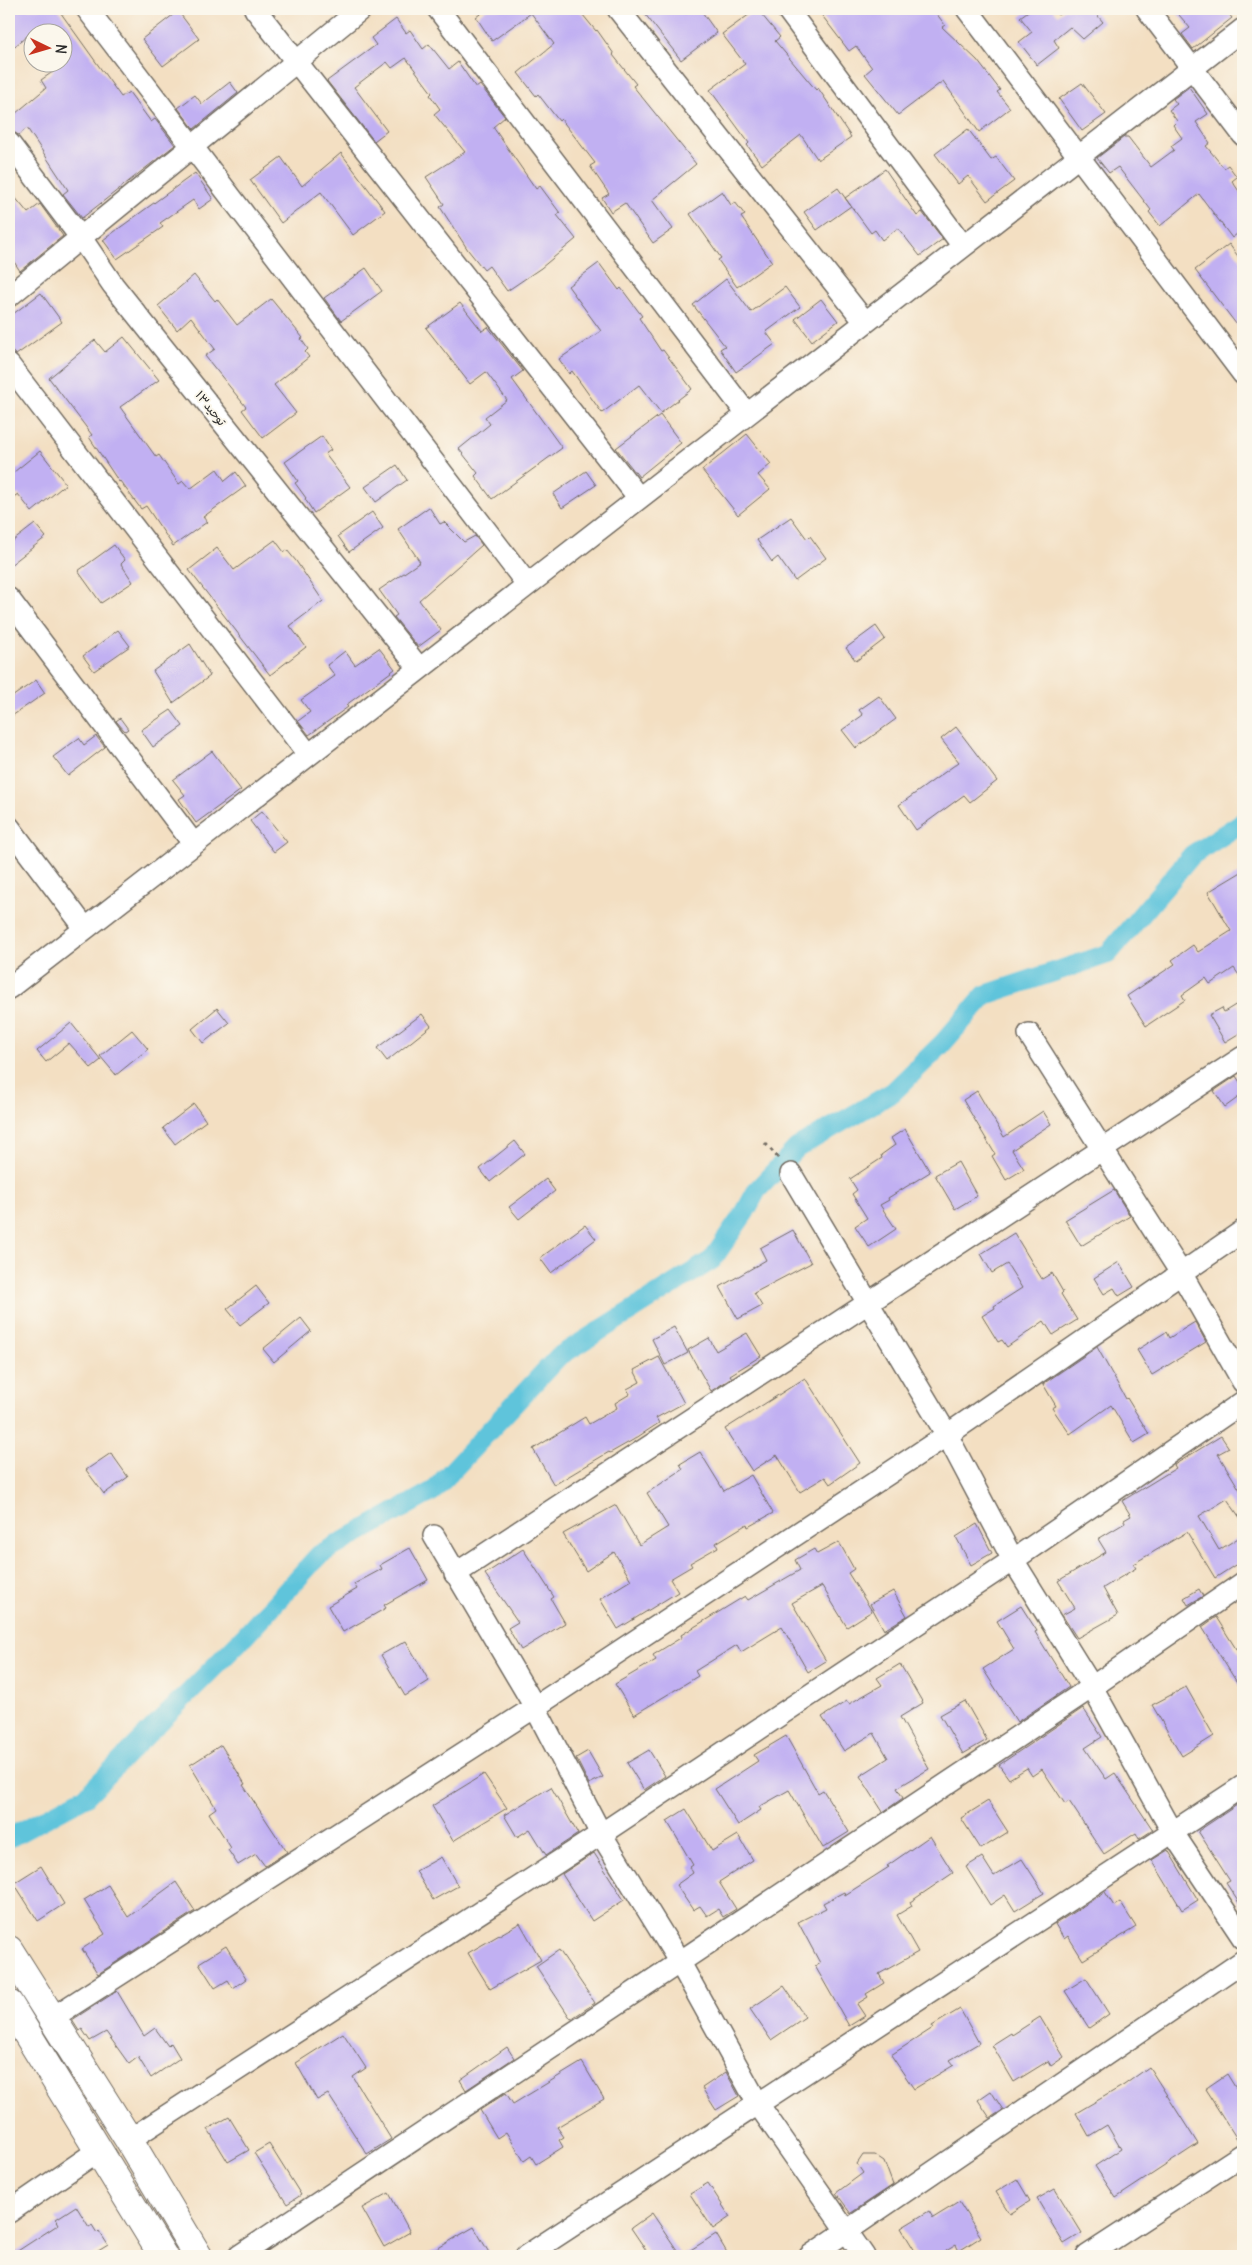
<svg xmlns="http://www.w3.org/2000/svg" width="1252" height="2265" font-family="Delius,'Playpen Sans Arabic',sans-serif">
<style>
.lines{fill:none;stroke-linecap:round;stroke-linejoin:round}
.canal{stroke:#5ec4db;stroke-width:20}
.building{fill:#c1b0f2}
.street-casing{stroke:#716a60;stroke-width:24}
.secondary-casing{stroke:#716a60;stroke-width:30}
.path{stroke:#716a60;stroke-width:3;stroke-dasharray:4 4;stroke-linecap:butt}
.street{stroke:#fff;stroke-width:21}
.secondary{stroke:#fff;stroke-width:28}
.labels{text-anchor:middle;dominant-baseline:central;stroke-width:4;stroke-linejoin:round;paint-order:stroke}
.street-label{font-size:12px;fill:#2b2b2b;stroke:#fbf7ec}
</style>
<rect width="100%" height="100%" fill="#fbf7ec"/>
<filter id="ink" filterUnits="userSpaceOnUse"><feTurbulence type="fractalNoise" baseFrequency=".02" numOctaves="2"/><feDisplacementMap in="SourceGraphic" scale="10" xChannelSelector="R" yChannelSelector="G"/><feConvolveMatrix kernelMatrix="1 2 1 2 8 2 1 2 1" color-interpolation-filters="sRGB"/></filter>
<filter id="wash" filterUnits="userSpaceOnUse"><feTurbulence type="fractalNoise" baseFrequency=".0096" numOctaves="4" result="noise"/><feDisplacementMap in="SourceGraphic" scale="20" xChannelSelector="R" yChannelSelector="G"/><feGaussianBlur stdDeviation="1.12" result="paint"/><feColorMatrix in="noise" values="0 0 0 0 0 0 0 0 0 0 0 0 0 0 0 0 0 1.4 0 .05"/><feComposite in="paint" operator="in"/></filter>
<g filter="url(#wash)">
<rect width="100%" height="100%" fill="#f3dfc2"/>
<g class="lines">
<path class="canal" d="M9,1838l76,-41 160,-161 74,-81 114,-64 125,-134 154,-97 33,-48 12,-22 40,-42 96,-56 49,-48 43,-49 123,-41 84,-99 51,-33"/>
</g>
<g id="blocks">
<path class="building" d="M9,9h49l63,88 8,-5 22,30 4,-3 20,26 -93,73 -19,-24 5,-4 -41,-62 -8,7 -10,-4v-12l37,-31 -5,-8 13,-9 -6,-9h14v-30h-30l-23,19z
M487,9h91l18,22 1,-1 17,24 -1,1 23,29 -3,2 63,78 -44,36 21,29 -20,14 -28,-40 -14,9 -9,-14 7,-4 -19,-28 5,-3 -34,-44 -2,2 -21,-27 -2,2 -18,-23 36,-29 -23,-31 -39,28 -16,-24z
M641,9h59l17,24 -36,27z
M757,9l23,28 -5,4 41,49 2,-2 33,49 -33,23 -17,-25 -39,30 -15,-20 2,-2 -39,-53 35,-26 -23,-30z
M817,9h116l12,16 -3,2 35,33 23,30 -3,2 13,16 -31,24 -36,-51 -45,34 -33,-41 7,-6 -16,-22 -7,5z
M1031,9h22l5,6 7,-6h27l11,13 -20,17 -13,-12 -16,13 5,8 -22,17 -18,-23 13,-10 -12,-15z
M1174,9h51l7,9 -39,31 -11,-15 8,-6z
M178,11l21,28 -36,27 -21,-27z
M396,19l10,14 4,-3 13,19 6,-5 20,25 9,-7 18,26 4,-3 25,32 -12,10 43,62 4,-3 20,27 -3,2 19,24 -35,29 -34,23 -18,-25 -5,4 -16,-20 -28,-43 4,-3 -18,-27 39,-25 -31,-38 6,-5 -10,-14 2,-2 -26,-35 -14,10 -5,-6 -33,25 33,44 -13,10 -47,-60 49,-36 -5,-7z
M230,82l8,11 -44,36 -16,-21 17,-13 7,9z
M1082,83l24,31 -24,17 -23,-32z
M1189,87l19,27 -12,8 14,21 -4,3 18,22 4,-3 9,12 -5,4 11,16v32l-11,9 -33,-44 -39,32 -11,-14 2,-2 -33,-43 -9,6 -12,-15 27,-21h4l23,30 23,-17 -3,-4 11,-8 -9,-13 4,-4 -8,-11 8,-6 -4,-5z
M968,129l23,31 5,-3 18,24 -27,20 -19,-25 -10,8 -23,-30z
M341,153l44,58 -32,24 -32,-43 -40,31 -31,-43 31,-23 21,29z
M885,169l32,47 5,-4 21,27 -23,17 -22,-28 -16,12 -7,-10 -4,3 -26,-35z
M195,173l18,26 -14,10 -6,-9 -33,23 3,4 -46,32 -14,-19z
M838,188l13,18 -34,24 -13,-18z
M9,190l19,23 12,-9 23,32 -43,35 -11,-17z
M722,191l9,14 4,-3 10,13 -4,2 31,45 -35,25 -19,-27 3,-2 -31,-44z
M1229,244l14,19v70l-48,-63z
M599,263l20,27 2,-2 21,28 -3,2 22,33 2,-1 29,39 -31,24 -22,-28 -37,28 -30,-42 -3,3 -10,-15 42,-28 -33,-45z
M366,268l16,23 -41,30 -17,-23z
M194,275l21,26 2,-2 20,26 34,-26 32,39 -2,1 7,10 -3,3 4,5 -35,28 22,28 -33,25 -21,-28 4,-3 -41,-51 10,-7 -24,-32 -14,13 -19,-24z
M726,279l25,33 34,-25 15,20 -34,25 9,12 -39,28 -16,-23 5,-3 -32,-41z
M41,293l21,29 -46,33 -7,-6v-32z
M821,299l17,22 -26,20 -17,-22z
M460,303l22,28 6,-4 35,44 -11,8 50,69 -70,51 -17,-23 3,-3 -19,-24 31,-25 -5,-7 22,-17 -21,-28 -16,12 -44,-56z
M124,337l35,43 -39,27 36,50 3,-2 20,29 4,-3 7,8 27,-20 8,12 11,-9 10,14 -43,31 4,5 -34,24 -27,-40 -5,3 -21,-28 -1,1 -30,-45 3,-2 -43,-57 46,-38 10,12z
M660,415l21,28 -42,34 -23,-29z
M747,434l24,30 -13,11 12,14 -32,26 -36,-45z
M322,436l9,14 -6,4 25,33 -36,26 -9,-14 1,-1 -11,-15 3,-2 -13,-19z
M40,451l26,33 -34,28 -14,-18 -9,6v-24z
M397,465l10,15 -31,22 -11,-15z
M586,471l10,14 -34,23 -9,-14z
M429,507l11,17 4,-2 20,20 11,-6 7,9 -63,55 22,30 -23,17 -24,-30 3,-2 -18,-25 41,-28 -22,-33z
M372,512l11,16 -34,24 -11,-16z
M791,517l16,22 3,-3 16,22 -31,23 -17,-24 -6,5 -15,-22z
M35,524l11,13 -37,29v-22z
M275,540l9,12 3,-2 9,11 27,40 -33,25 16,21 -36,28 -81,-105 28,-22 17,22z
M114,545l11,15 -4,4 12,18 -32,21 -23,-32z
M876,626l9,13 -29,22 -10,-13z
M118,630l12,16 -36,25 -11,-15z
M190,644l20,32 -37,27 -20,-32z
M379,648l16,21 -49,36 2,2 -39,28 -11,-14 12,-9 -9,-12 34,-24 -8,-11 18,-14 10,14z
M36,680l9,13 -36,25v-19z
M879,696l17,23 -40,29 -14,-18 21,-15 -4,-5z
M171,710l12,16 -30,21 -12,-17z
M120,718l8,11 -3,2 -9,-10z
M956,727l41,54 -27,21 -6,-7 -48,35 -17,-25 60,-43 -18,-23z
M96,736l9,11 -37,29 -15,-19 26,-19 5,7z
M212,751l29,39 -45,33 -17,-24 6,-4 -12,-15z
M262,811l25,31 -13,10 -24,-31z
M1243,871v110l-9,-13 -24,16 -4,-6 -24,17 3,5 -39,26 -19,-30 48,-32 -3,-4 21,-15 5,7 33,-21 -23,-39z
M1237,1004l6,11v16l-18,11 -16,-27 13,-7 2,4z
M217,1008l12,15 -26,20 -11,-14z
M422,1014l9,12 -44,35 -10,-13z
M71,1023l30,37 -10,8 -22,-25 -23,19 -9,-11z
M132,1030l16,19 -32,26 -16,-19z
M1236,1076l7,11v7l-18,13 -11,-16z
M977,1091l27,46 39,-26 8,13 -39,26 12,19 -18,11 -14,-24 3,-2 -32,-54z
M194,1104l12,17 -31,23 -12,-16z
M905,1129l25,43 -42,26 1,2 -9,5 16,24 -27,18 -14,-21 12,-8 -15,-24 5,-4 -7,-11 32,-21 -1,-3 14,-10 -4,-7z
M515,1141l10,13 -35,28 -10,-13z
M958,1162l19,34 -22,13 -20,-34z
M546,1179l9,12 -36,28 -10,-12z
M1114,1190l16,26 -49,30 -16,-26z
M585,1225l11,14 -45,34 -11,-15z
M793,1230l18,33 -57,30 8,13 -24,13 -18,-32 46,-27 -6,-12z
M1014,1233l28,46 10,-6 11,19 -2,2 16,26 -24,15 -9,-14 -37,26 -5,-7 -4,2 -16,-26 13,-8 -1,-2 28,-18 -15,-24 -15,9 -11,-19z
M1119,1262l15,25 -15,9 -5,-8 -10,6 -10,-16z
M256,1286l13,17 -29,22 -13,-16z
M301,1318l10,13 -37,31 -11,-13z
M1195,1322l11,20 -54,33 -15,-25 29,-18 3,6z
M674,1327l14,26 -23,12 -13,-26z
M747,1333l14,23 -31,19 2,3 -21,13 -23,-41 21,-12 7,13z
M1097,1347l29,52 1,-1 22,36 -15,9 -23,-38 -41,29 -18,-26 4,-2 -13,-22z
M659,1357l25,46 -28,15 3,5 -26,17 -23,13 -1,-1 -55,33 -21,-36 52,-32 4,7 28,-16 -2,-5 15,-9 -3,-5 13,-7 -6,-12z
M805,1378l55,85 -30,21 -5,-7 -25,15 -23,-37 -25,16 -27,-42z
M1221,1436l8,12 -11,6 25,41v27l-16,-23 -28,17 20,34 24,-15v25l-28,18 -28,-46 -54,32 3,4 -33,20 15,27 -41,23 -15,-23 13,-7 -17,-27 48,-29 -8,-13 27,-16 -1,-3 7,-4 -9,-15 54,-33 -2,-3z
M700,1452l24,39 27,-16 22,38 -25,14 -1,-3 -31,19 2,4 -28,16 2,3 -22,13 8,13 -60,37 -18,-30 31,-19 -17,-28 -28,19 -23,-37 53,-29 23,40 29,-18 -21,-34 36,-24 -3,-5z
M111,1453l17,24 -24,17 -18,-24z
M977,1524l15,29 -21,12 -15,-28z
M839,1542l15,27 -6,4 24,38 -25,16 -25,-41 -30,17 34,58 -18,11 -26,-45 -41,25 -4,-7 -42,26 3,5 -64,39 -19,-31 41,-24 -3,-5 29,-18 -1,-2 64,-39 3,4 52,-30 -5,-10 19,-11 3,5z
M410,1548l18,32 -44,25 2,3 -43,24 -15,-26 29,-17 -3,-5 28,-15 -2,-4z
M523,1549l31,48 -3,2 14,24 -44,27 -13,-22 10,-6 -33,-48z
M1199,1589l4,7 -15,9 -4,-7z
M893,1591l14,25 -23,14 -14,-26z
M1021,1606l16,25 -2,1 34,55 -52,35 -34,-53 31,-20 -17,-28z
M1216,1617l27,43v32l-41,-65z
M406,1641l23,40 -24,15 -24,-41z
M900,1664l23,39 -23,14 29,52 -32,19 6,10 -20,14 -23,-36 28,-18 -14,-25 -30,18 -22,-34 25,-16 2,3 33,-19 -5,-7z
M1186,1687l28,49 -32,20 -30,-51z
M965,1701l22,39 -24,14 -23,-39z
M1083,1708l19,29 -17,11 21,31 9,-6 38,57 -14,9 -3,-6 -32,21 -35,-53 -4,3 -23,-35 -10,7 -5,-8 -18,11 -10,-14z
M786,1736l32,57 5,-3 26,42 -26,16 -34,-58 -30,17 2,3 -23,15 -23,-36 43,-28 -4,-6z
M221,1745l24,39 -2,1 44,67 -22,14 -9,-12 -18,11 -10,-15 3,-2 -22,-35 7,-5 -26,-43z
M649,1750l16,26 -21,14 -17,-27z
M588,1751l15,26 -14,7 -13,-26z
M484,1774l23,34 -54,33 -21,-35z
M551,1787l27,47 -32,21 -16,-26 -13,8 -13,-22z
M988,1801l20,31 -27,17 -20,-31z
M1243,1801v108l-17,-26 4,-2 -32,-50z
M686,1809l26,42 26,-16 15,25 -34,22 17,27 -13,8 -5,-8 -11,7 -7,-10 -7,4 -17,-25 17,-12 -3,-6 3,-2 -26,-44z
M930,1836l23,37 -43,29 2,4 -15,9 21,37 -39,22 5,9 -18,11 2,3 -11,7 8,12 -16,10 -34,-60 5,-3 -22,-41 28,-14 -3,-5 21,-11 1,3 44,-28 -2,-1z
M1168,1850l30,50 -16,10 -30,-50z
M594,1853l30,47 -32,21 -30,-47z
M441,1857l17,29 -25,14 -17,-29z
M982,1857l12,19 28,-17 22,34 -29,18 -10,-16 -15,10 -24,-38z
M41,1866l23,38 -26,17 -24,-38z
M176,1882l19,29 -97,63 -16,-25 23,-15 -21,-34 24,-15 20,32z
M1105,1892l9,14 6,-4 16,25 -53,33 -15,-24 -4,3 -9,-15z
M520,1923l21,37 -51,29 -22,-36z
M226,1946l20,33 -13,9 -5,-8 -13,8 -16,-25z
M559,1950l36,53 -24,16 -35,-53z
M1086,1978l23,36 -20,14 -24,-37z
M784,1986l21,31 -34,23 -21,-31z
M117,1991l27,45 11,-8 13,18 3,-3 9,15 -29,20 -13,-21 -9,7 -23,-32 -16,9 -8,-12 -3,2 -7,-11z
M960,2009l19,34 -29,17 4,5 -40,24 -23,-34 42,-27 -1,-2z
M1040,2017l24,40 -13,9 -3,-5 -34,21 -22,-37 19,-12 1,2z
M343,2033l23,35 -13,9 38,62 -24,15 -39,-60 -11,6 -21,-37z
M507,2047l7,11 -48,32 -6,-10z
M582,2062l22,37 -47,28 7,10 -5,3 4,7 -27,17 -5,-8 -7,5 -18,-29 -9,6 -17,-28 26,-17 7,11z
M1149,2067l49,77 -82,54 -21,-32 26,-17 -14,-24 -18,11 -13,-23 48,-28z
M726,2072l13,24 -23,14 -14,-22z
M1227,2074l16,26v42h-4l-34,-53z
M991,2091l12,19 -13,8 -12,-18z
M229,2117l20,33 -21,12 -20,-33z
M269,2144l32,51 -14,9 -33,-51z
M863,2155h12l9,6 9,24 -42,28 -15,-20 27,-20 -6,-9z
M1017,2179l13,22 -20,13 -14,-22z
M708,2183l22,34 -17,12 -23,-35z
M1055,2189l27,44 -18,11 -27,-45z
M389,2193l21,39 -26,15 -22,-39z
M959,2202l22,35 -22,14 -3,-6 -18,11h-20l-17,-28 28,-17 4,7z
M76,2206l13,21 3,-2 5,8 2,-2 9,14 -18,11h-80l49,-32 -3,-5z
M652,2213l29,43 35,-22 13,22h-79l-19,-28z
M474,2227l17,29h-66l35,-21z"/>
</g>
</g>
<g filter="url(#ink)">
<use href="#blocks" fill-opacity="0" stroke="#716a60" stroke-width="1"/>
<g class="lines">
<g class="street-casing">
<path id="street" d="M87,9l440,575
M255,9l384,489
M438,9l309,405
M618,9l247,313
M787,9l176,237
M967,9l276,365
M1147,9l96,126
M9,143l72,95 32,47 306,383
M9,296l352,-287
M9,365l299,389
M9,599l184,244
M9,827l76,101
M9,988l1234,-959
M1029,1034l152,239 62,109
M791,1174l156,261 66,125 79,127 81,146 70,105
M434,1536l101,171 66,127 78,127 79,143 106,152
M455,1574l788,-517
M52,2018l483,-311 412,-272 296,-204
M129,2140l472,-306 412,-274 230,-158
M9,2212l90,-62
M239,2256l853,-569 151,-104
M526,2256l717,-470
M810,2256l433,-295
M1087,2256l156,-102"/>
</g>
<g class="secondary-casing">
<path id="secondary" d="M9,1950l120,190 69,116
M9,2004l154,252"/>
</g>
<path class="path" d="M765,1143l15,17"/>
<use href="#street" class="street"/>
<use href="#secondary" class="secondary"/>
</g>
</g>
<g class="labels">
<g class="street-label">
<text transform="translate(211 408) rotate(51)">توحید۱۳</text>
</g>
</g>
<rect width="1252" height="2265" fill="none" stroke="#fbf7ec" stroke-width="30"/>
<g transform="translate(48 48) rotate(95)"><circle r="24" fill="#fbf7ec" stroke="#a8a59f"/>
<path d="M0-4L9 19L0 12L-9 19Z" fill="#c8321e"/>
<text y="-8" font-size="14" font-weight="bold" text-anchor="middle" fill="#2b2b2b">N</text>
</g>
</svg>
